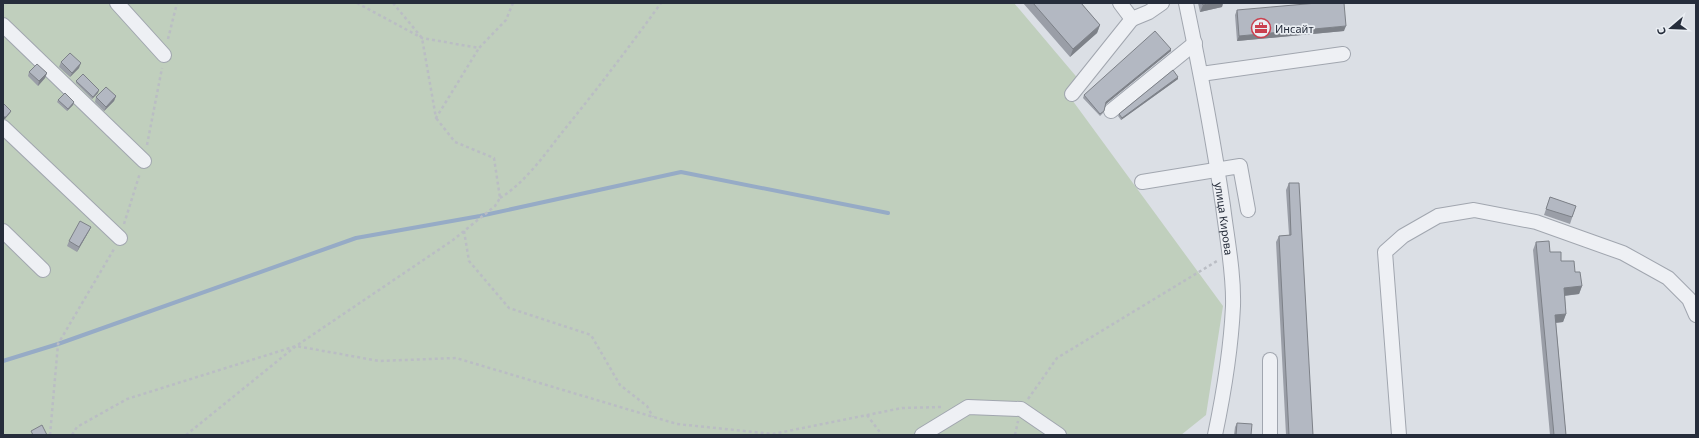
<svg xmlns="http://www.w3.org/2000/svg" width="1699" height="438" font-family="'Noto Sans',sans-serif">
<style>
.green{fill:#c0cfbd}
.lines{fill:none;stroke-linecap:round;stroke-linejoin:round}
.stream{stroke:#96abc6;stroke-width:4}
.minor-casing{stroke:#a1a6af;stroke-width:16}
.path{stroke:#babdc4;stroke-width:2.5;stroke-dasharray:3 3;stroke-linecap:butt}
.minor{stroke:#eef0f4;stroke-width:14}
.wall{fill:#9a9ea7}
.shaded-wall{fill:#7d8188}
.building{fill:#b3b8c2;stroke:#7d8188}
.labels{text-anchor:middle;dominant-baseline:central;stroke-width:3.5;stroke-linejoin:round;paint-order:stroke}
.poi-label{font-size:11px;fill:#262d3b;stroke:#eaeef3;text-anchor:start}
.street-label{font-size:11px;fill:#262d3b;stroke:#eaeef3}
</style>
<rect width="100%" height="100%" fill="#dbdfe5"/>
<path class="green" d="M3,3h1011l66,78 -13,12 156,213 -17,109 -25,20h-1178z"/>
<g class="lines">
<path class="stream" d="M3,361l55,-17 298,-106 124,-22 201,-44 207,41"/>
<g class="minor-casing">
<g id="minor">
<path d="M117,3l47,52"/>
<path d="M1120,3l12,16 17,-7 13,-9"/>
<path id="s1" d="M1186,3c14,67 27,135 37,203 4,33 11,67 10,100 -2,43 -9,86 -18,129"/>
<path d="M3,25l141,136"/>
<path d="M1201,74l142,-20"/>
<path d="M1072,94l60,-75"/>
<path d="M1111,111l84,-68"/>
<path d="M3,127l117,111"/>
<path d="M1142,182l98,-16 8,44"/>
<path d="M3,231l40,39"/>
<path d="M922,435l46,-28 53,2 38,26"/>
<path d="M1270,435v-75"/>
<path d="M1399,435l-14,-183 18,-16 35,-20 36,-6 62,12 87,31 45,25 21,21 7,16"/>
</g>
</g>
<path class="path" d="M357,3l65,35 57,10 27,-28 7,-17
M393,3l29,35 14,80 43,-70
M168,39l9,-36
M147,145l15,-77
M500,198c26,-16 45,-44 64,-68 34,-42 66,-84 97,-127
M124,224l16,-51
M464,231l5,30 40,47 82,27 29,50 27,21 6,11
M1028,399l29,-41 160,-97
M867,415l15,20
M50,435l8,-91 56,-95
M72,435l5,-8 50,-28 169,-53 83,15 77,-3 221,66 96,10 129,-26 39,-1
M186,435l110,-89 157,-106 42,-34 5,-8 -6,-40 -39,-16 -19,-24
M1015,435l3,-14"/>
<use href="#minor" class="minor"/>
</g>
<path class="wall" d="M1023,3h58l19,22 -3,8 -27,24z
M1198,3h25l-1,4 -22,5z
M1237,10l107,21 -107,10 -2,-26z
M1171,49v2l-65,53 -3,9 -3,3 -17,-18 1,-3z
M61,62l18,6 -9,9 -11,-10z
M29,72l18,1 -2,5 -7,8 -10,-10z
M1178,77v2l-57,41 -3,-4 1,-2z
M76,81l22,12 -6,6 -16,-16z
M116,96l-2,5 -10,10 -9,-9 1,-5z
M58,100l16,2 -1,3 -6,6 -10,-9z
M1289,183l24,252h-27l-10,-193 3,-6 10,-1 -3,-45z
M1550,197l26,9 -6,18 -26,-9z
M91,227l-2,4 -12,21 -10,-6 2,-5z
M1536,242l39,30 7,14 -3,8 -14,2 1,18 -3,8 -7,1 10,112h-16l-17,-185z
M1237,423l14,12h-17l1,-8z"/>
<path class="shaded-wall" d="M1213,3h10l-1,4 -22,5 3,-7z
M1100,25l-3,8 -27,24 3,-8z
M1346,26l-2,5 -107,10 2,-5z
M1171,49v2l-65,53v-2z
M81,63l-2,5 -9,9 2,-4z
M47,73l-2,5 -7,8 1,-5z
M1178,77v2l-57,41 1,-2z
M99,90l-1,3 -6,6 1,-2z
M116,96l-2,5 -10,10 2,-4z
M74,102l-1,3 -6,6 1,-2z
M11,111l-1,2 -5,6h-2v-2z
M91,227l-2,4 -12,21 2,-5z
M1582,286l-3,8 -18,2 3,-8z
M1566,314l-3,8 -11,1 3,-8z"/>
<path class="building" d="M1033,3h48l19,22 -27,24z
M1202,3h11l-10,2z
M1317,3h27l2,23 -107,10 -2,-26z
M1155,31l16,18 -65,53 -2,9 -4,3 -16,-19z
M70,53l11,10 -9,10 -11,-11z
M37,64l10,9 -8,8 -10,-9z
M1173,70l5,7 -56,41 -3,-4z
M83,74l16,16 -6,7 -17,-16z
M106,87l10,9 -10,11 -10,-10z
M65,93l9,9 -6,7 -10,-9z
M3,103l8,8 -5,6h-3z
M1289,183h10l14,252h-24l-10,-199 12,-1z
M1550,197l26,9 -4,11 -26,-8z
M80,221l11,6 -12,20 -10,-6z
M1549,241l1,11h11v9h13l1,11h5l2,14 -18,2 2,26 -11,1 11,120h-12l-18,-193z
M1237,423l15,1 -1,11h-15z
M42,425l5,10h-14l-2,-4z"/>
<defs>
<g id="office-ring" transform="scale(1)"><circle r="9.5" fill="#eaeef3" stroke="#ca404f" stroke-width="1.5"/><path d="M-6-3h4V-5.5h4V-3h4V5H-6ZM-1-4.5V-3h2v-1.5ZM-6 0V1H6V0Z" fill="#ca404f"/></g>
</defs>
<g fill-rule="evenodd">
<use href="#office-ring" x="1261" y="28"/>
</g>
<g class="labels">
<g class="poi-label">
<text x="1275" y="28">Инсайт</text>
</g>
<g class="street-label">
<text stroke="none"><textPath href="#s1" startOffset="219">улица Кирова</textPath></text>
</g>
</g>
<rect width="1699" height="438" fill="none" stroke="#262d3b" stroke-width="8"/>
<g transform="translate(1671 28) rotate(251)" stroke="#eaeef3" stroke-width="3" paint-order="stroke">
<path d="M0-3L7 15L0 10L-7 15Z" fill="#262d3b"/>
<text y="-6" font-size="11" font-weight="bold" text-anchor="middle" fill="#262d3b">С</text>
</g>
</svg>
